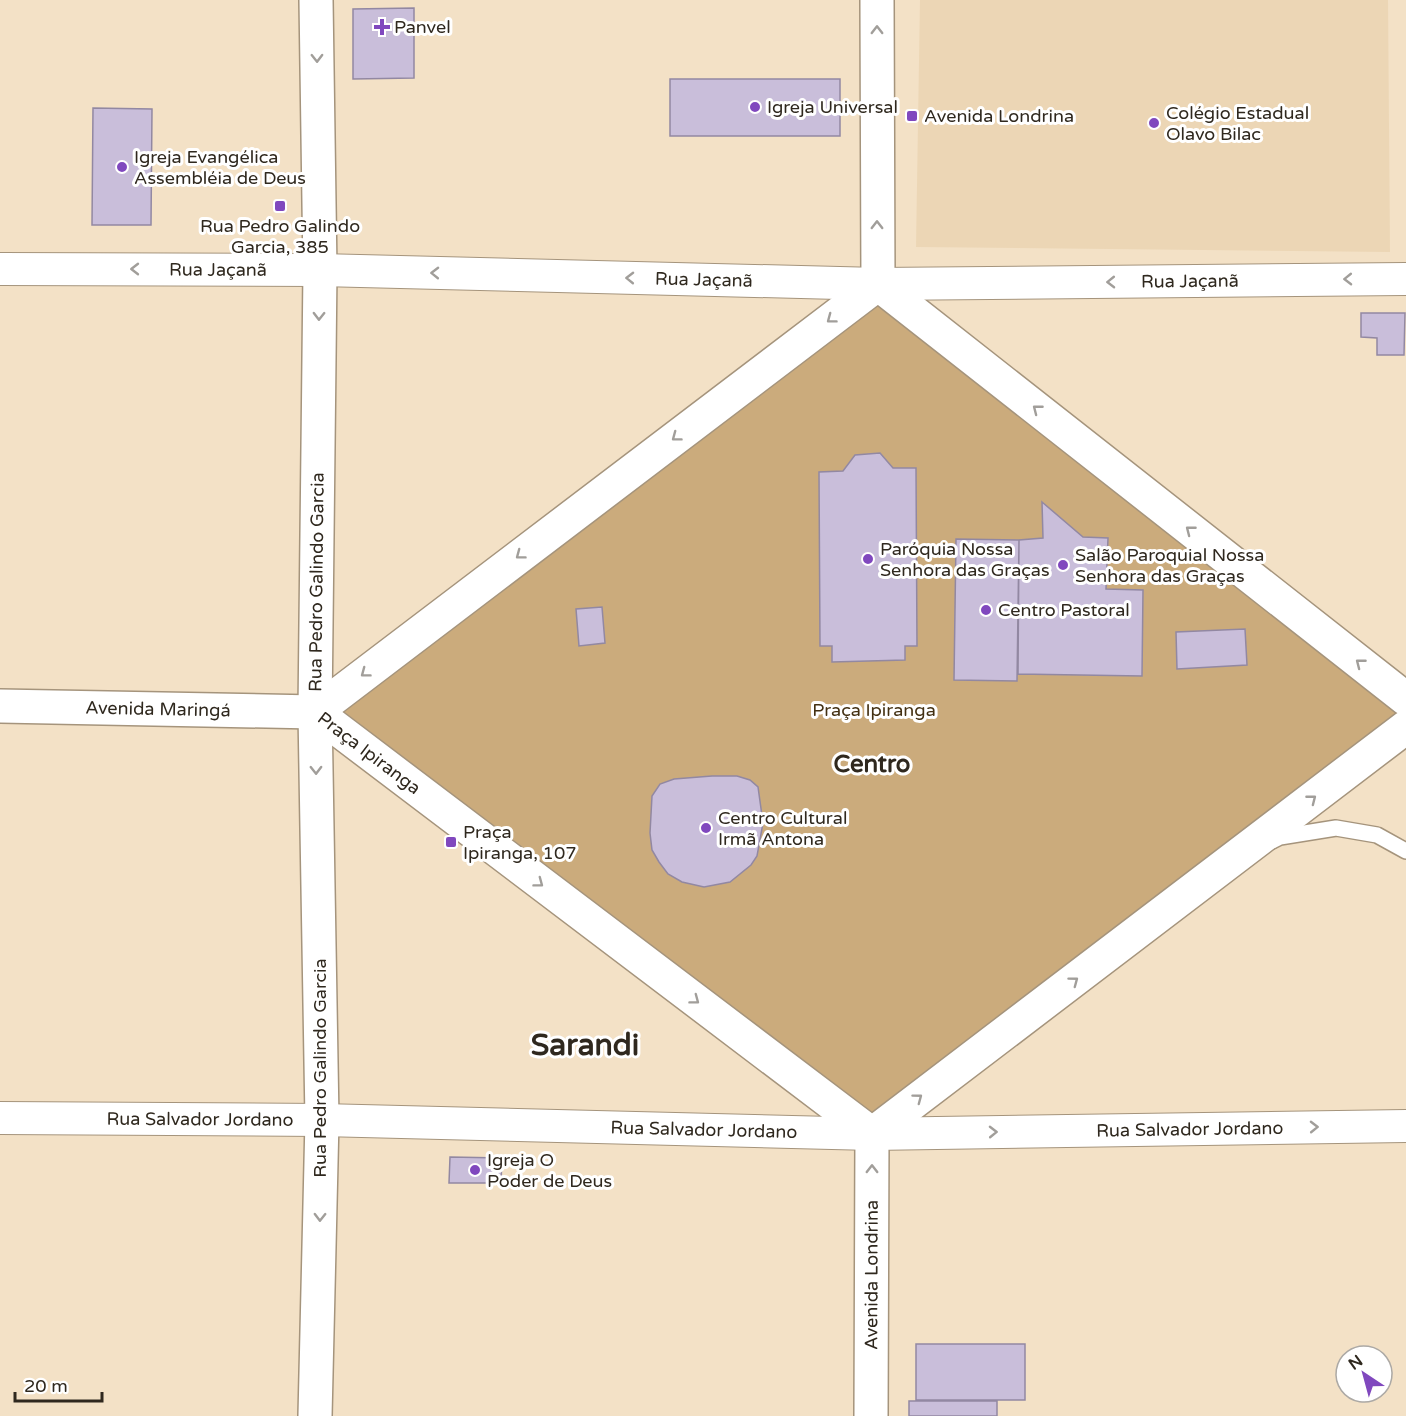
<svg xmlns="http://www.w3.org/2000/svg" width="1406" height="1416" font-family="'Varela Round',sans-serif">
<style>
.built{fill:#ecd6b5}
.green{fill:#cbab7c}
.building{fill:#c9beda;stroke:#9288a2;stroke-width:1.5}
.lines{fill:none;stroke-linecap:round;stroke-linejoin:round}
.lane-casing{stroke:#a5947c;stroke-width:18}
.street-casing{stroke:#a5947c;stroke-width:34}
.secondary-casing{stroke:#a5947c;stroke-width:36}
.lane{stroke:#fff;stroke-width:15}
.street{stroke:#fff;stroke-width:32}
.secondary{stroke:#fff;stroke-width:33}
.oneway{stroke:#a19e9a}
.poi-dot{fill:#8048be;stroke:#fff;stroke-width:2}
.labels{text-anchor:middle;dominant-baseline:central;stroke-width:6;stroke-linejoin:round;paint-order:stroke}
.poi-label{font-size:18px;fill:#2f281e;stroke:#fff;text-anchor:start}
.street-label{font-size:18px;fill:#2f281e;stroke:#fff}
.park-label{font-size:18px;fill:#433012;stroke:#fff}
.district-label{font-size:24px;font-weight:bold;fill:#2f281e;stroke:#fff}
.town-label{font-size:30px;font-weight:bold;fill:#2f281e;stroke:#fff}
</style>
<rect width="100%" height="100%" fill="#f3e1c6"/>
<path class="built" d="M920,0h468l2,252 -474,-5z"/>
<path class="green" d="M878,284l528,415v28l-534,407 -557,-422z"/>
<path class="building" d="M414,8v70l-61,1v-70z
M670,79h170v57h-170z
M93,108l59,1 -1,116h-59z
M1361,313h44l-1,42h-27v-17l-16,-1z
M880,453l13,15h23l1,178h-12v14l-73,2v-16h-12l-1,-174 24,-1 12,-16z
M1042,502l41,35 25,1 -2,51 37,1 -1,86 -124,-2 1,-134 24,-2z
M956,539l63,1 -2,141 -63,-1z
M602,607l3,36 -26,3 -3,-37z
M1245,629l2,36 -70,4 -1,-37z
M712,776h25l13,4 8,7 5,36 -6,33 -6,9 -21,17 -26,5 -22,-5 -14,-8 -9,-12 -7,-12 -2,-17 2,-37 8,-12 14,-5z
M450,1157l52,1 -1,25h-52z
M916,1344h109v56h-109z
M909,1401h88v15h-88z"/>
<g class="lines">
<g class="lane-casing">
<path id="lane" d="M1272,841l8,-4 56,-9 41,7 29,16"/>
</g>
<g class="street-casing">
<g id="street">
<path id="s1" d="M0,269l320,1 558,14 528,-5"/>
<path id="s2" d="M0,1118l322,2 550,14 534,-8"/>
</g>
</g>
<g class="secondary-casing">
<g id="secondary">
<path d="M877,0l1,284"/>
<path d="M878,284l528,415"/>
<path id="s3" d="M0,706l315,6"/>
<path d="M315,712l563,-428"/>
<path id="s4" d="M315,712l557,422"/>
<path d="M872,1134l534,-407"/>
<path id="s5" d="M315,1416l7,-296 -7,-408 5,-442 -4,-270"/>
<path id="s6" d="M871,1416l1,-282"/>
</g>
</g>
<use href="#lane" class="lane"/>
<use href="#street" class="street"/>
<use href="#secondary" class="secondary"/>
</g>
<defs><path id="oneway-chevron" d="M-2-3.5L2.5 0L-2 3.5" fill="none" stroke-width="1.6" stroke-linecap="round" stroke-linejoin="round" transform="scale(1.5)"/></defs>
<g class="oneway">
<use href="#oneway-chevron" transform="translate(877 30) rotate(-90)"/>
<use href="#oneway-chevron" transform="translate(317 58) rotate(89)"/>
<use href="#oneway-chevron" transform="translate(877 225) rotate(-90)"/>
<use href="#oneway-chevron" transform="translate(135 269) rotate(-180)"/>
<use href="#oneway-chevron" transform="translate(435 273) rotate(-179)"/>
<use href="#oneway-chevron" transform="translate(630 278) rotate(-179)"/>
<use href="#oneway-chevron" transform="translate(1348 279) rotate(179)"/>
<use href="#oneway-chevron" transform="translate(1111 282) rotate(179)"/>
<use href="#oneway-chevron" transform="translate(319 316) rotate(91)"/>
<use href="#oneway-chevron" transform="translate(831 319) rotate(143)"/>
<use href="#oneway-chevron" transform="translate(1037 409) rotate(-142)"/>
<use href="#oneway-chevron" transform="translate(676 437) rotate(143)"/>
<use href="#oneway-chevron" transform="translate(1190 530) rotate(-142)"/>
<use href="#oneway-chevron" transform="translate(520 555) rotate(143)"/>
<use href="#oneway-chevron" transform="translate(1360 663) rotate(-142)"/>
<use href="#oneway-chevron" transform="translate(365 673) rotate(143)"/>
<use href="#oneway-chevron" transform="translate(316 770) rotate(89)"/>
<use href="#oneway-chevron" transform="translate(1312 799) rotate(-38)"/>
<use href="#oneway-chevron" transform="translate(539 883) rotate(37)"/>
<use href="#oneway-chevron" transform="translate(1074 981) rotate(-37)"/>
<use href="#oneway-chevron" transform="translate(695 1000) rotate(37)"/>
<use href="#oneway-chevron" transform="translate(918 1098) rotate(-37)"/>
<use href="#oneway-chevron" transform="translate(1314 1127) rotate(-1)"/>
<use href="#oneway-chevron" transform="translate(993 1132) rotate(-1)"/>
<use href="#oneway-chevron" transform="translate(872 1169) rotate(-90)"/>
<use href="#oneway-chevron" transform="translate(320 1217) rotate(91)"/>
</g>
<g class="poi-dot">
<path d="M379 18h6v6h6v6h-6v6h-6v-6h-6v-6h6z"/>
<circle cx="755" cy="107" r="6"/>
<rect x="906" y="110" width="12" height="12" rx="3"/>
<circle cx="1154" cy="123" r="6"/>
<circle cx="122" cy="167" r="6"/>
<rect x="274" y="200" width="12" height="12" rx="3"/>
<circle cx="868" cy="559" r="6"/>
<circle cx="1063" cy="565" r="6"/>
<circle cx="986" cy="610" r="6"/>
<circle cx="706" cy="828" r="6"/>
<rect x="445" y="836" width="12" height="12" rx="3"/>
<circle cx="475" cy="1170" r="6"/>
</g>
<g class="labels">
<g class="poi-label">
<text x="394" y="27">Panvel</text>
<text x="767" y="107">Igreja Universal</text>
<text x="1166" y="113">Colégio Estadual<tspan x="1166" dy="21">Olavo Bilac</tspan></text>
<text x="924" y="116">Avenida Londrina</text>
<text x="134" y="157">Igreja Evangélica<tspan x="134" dy="21">Assembléia de Deus</tspan></text>
<text x="280" y="226" text-anchor="middle">Rua Pedro Galindo<tspan x="280" dy="21">Garcia, 385</tspan></text>
<text x="880" y="549">Paróquia Nossa<tspan x="880" dy="21">Senhora das Graças</tspan></text>
<text x="1075" y="555">Salão Paroquial Nossa<tspan x="1075" dy="21">Senhora das Graças</tspan></text>
<text x="998" y="610">Centro Pastoral</text>
<text x="718" y="818">Centro Cultural<tspan x="718" dy="21">Irmã Antona</tspan></text>
<text x="463" y="832">Praça<tspan x="463" dy="21">Ipiranga, 107</tspan></text>
<text x="487" y="1160">Igreja O<tspan x="487" dy="21">Poder de Deus</tspan></text>
</g>
<g class="street-label">
<text stroke="none"><textPath href="#s1" startOffset="218">Rua Jaçanã</textPath></text>
<text stroke="none"><textPath href="#s1" startOffset="704">Rua Jaçanã</textPath></text>
<text stroke="none"><textPath href="#s1" startOffset="1190">Rua Jaçanã</textPath></text>
<text stroke="none"><textPath href="#s5" startOffset="834">Rua Pedro Galindo Garcia</textPath></text>
<text stroke="none"><textPath href="#s3" startOffset="158">Avenida Maringá</textPath></text>
<text stroke="none"><textPath href="#s4" startOffset="68">Praça Ipiranga</textPath></text>
<text transform="translate(320 1068) rotate(-90)">Rua Pedro Galindo Garcia</text>
<text stroke="none"><textPath href="#s2" startOffset="200">Rua Salvador Jordano</textPath></text>
<text stroke="none"><textPath href="#s2" startOffset="704">Rua Salvador Jordano</textPath></text>
<text stroke="none"><textPath href="#s2" startOffset="1190">Rua Salvador Jordano</textPath></text>
<text stroke="none"><textPath href="#s6" startOffset="141">Avenida Londrina</textPath></text>
</g>
<g class="park-label">
<text x="874" y="710">Praça Ipiranga</text>
</g>
<g class="district-label">
<text x="872" y="764">Centro</text>
</g>
<g class="town-label">
<text x="585" y="1045">Sarandi</text>
</g>
</g>
<g transform="translate(1364 1374) rotate(324)"><circle r="28" fill="#ffffff" stroke="#aca9a5" stroke-width="1.5"/>
<path d="M0-4.5L10 22L0 15L-10 22Z" fill="#8048be"/>
<text y="-9" font-size="16" font-weight="bold" text-anchor="middle" fill="#2f281e">N</text>
</g>
<path d="M15 1392v9h87v-9" fill="none" stroke="#2f281e" stroke-width="3"/>
<text x="24" y="1392" font-size="18" fill="#2f281e" stroke="#ffffff" stroke-width="4.5" paint-order="stroke">20 m</text>
</svg>
